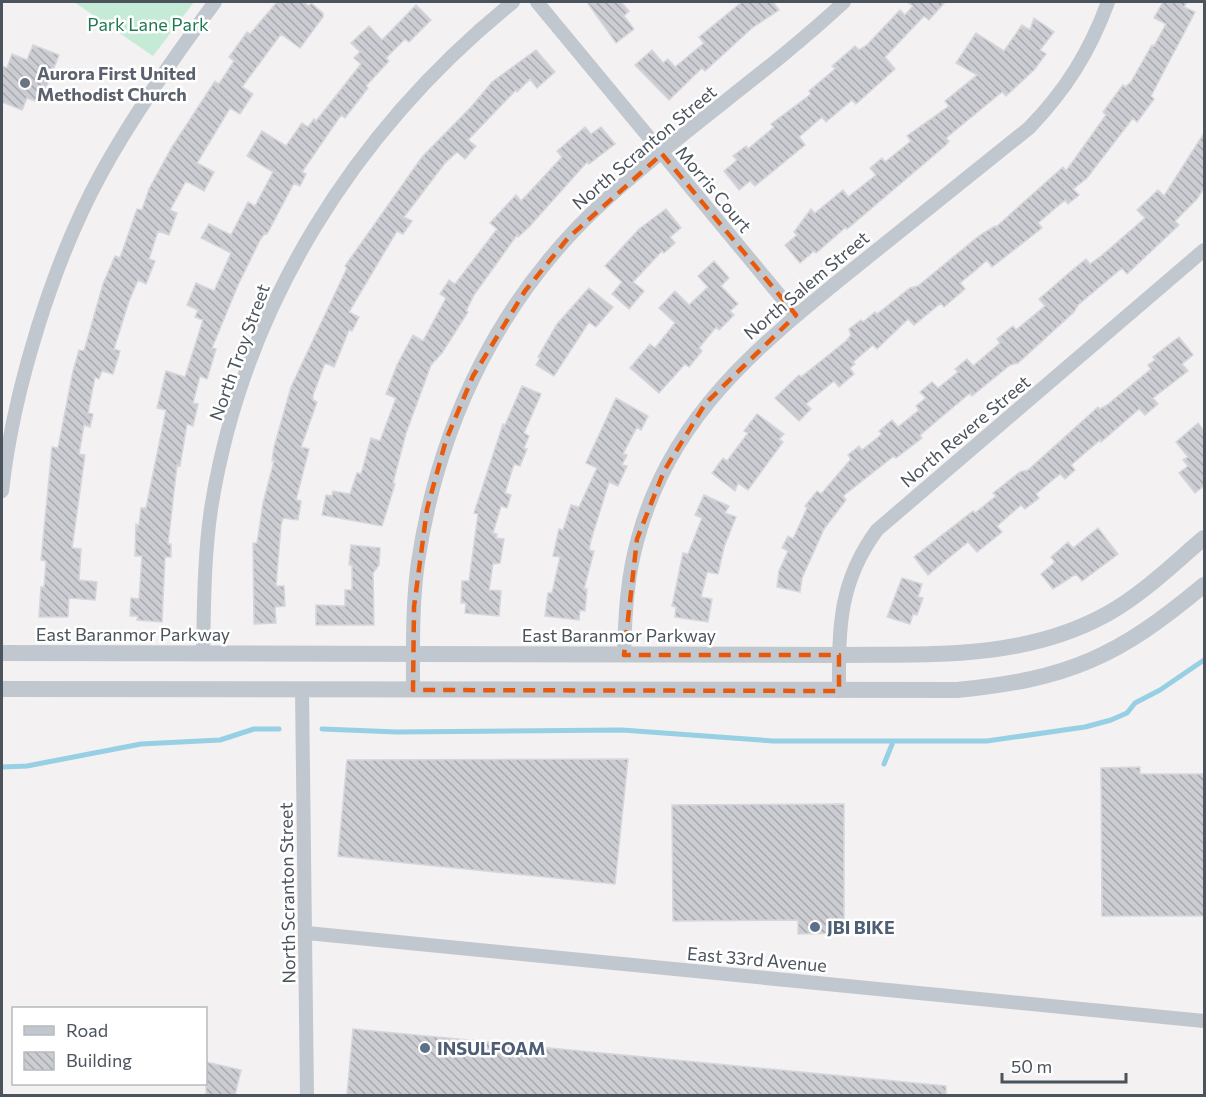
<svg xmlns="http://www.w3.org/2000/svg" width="1206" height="1097" font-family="Commissioner,sans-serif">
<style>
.park{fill:#c5ebd6}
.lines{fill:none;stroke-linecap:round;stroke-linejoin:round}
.stream{stroke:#97cfe4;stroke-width:5}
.building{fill:url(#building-back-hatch);stroke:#d6d7dc;stroke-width:1.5}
.minor{stroke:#c1c7ce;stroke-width:14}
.tertiary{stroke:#c1c7ce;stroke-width:16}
.marked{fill:none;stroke:#e8590c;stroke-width:4.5;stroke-dasharray:12 8;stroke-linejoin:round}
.worship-dot{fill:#6b7280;stroke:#fff;stroke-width:2}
.service-dot{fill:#5c6f8a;stroke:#fff;stroke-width:2}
.labels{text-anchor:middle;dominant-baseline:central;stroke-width:5;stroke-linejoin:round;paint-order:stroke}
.park-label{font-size:18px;fill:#217852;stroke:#fff}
.worship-label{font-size:18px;font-weight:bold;fill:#5b616d;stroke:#fff;text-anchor:start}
.street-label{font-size:18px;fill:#4b535d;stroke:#fff}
.service-label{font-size:18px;font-weight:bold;fill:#4e5e75;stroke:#fff;text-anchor:start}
</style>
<defs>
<pattern id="building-back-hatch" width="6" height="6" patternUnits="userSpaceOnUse" patternTransform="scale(1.5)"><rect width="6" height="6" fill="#cccdd3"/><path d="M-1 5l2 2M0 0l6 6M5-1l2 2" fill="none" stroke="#a8a9ae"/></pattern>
</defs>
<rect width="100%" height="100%" fill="#f3f1f1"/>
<path class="park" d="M74,2h120l-41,54z"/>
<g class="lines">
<path class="stream" d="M322,729l75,3 225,-2 151,11h214l98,-14 26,-7 16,-7 8,-10 25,-13 44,-30
M884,764l9,-22
M2,767l25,-1 114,-22 79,-4 34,-11h25"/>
</g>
<path class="building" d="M277,2h26l6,4 2,-3 12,10v4l-23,31 -19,-14 -39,53 11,7 -13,20 -10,-6 -33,55 17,9 -10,19 -18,-10 -16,29 7,3 -8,22 -11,-4 -9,28 6,2 -9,23 -8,-4 -9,21 -15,48 6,2 -7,23 -11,-3 -3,8 -4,-2 -7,36 5,1 -3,13 -6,-2 -5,29 6,1 -13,93 9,1 -2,31 18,2 -2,18 -26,-2 -1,19h-29l2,-30h3l2,-26 -5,-1 11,-113 6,1 15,-77 6,-21 5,1 19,-67 12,-28 5,2 17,-49 5,1 7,-21 23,-42 43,-66 4,3 15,-23 -5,-4 18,-25 3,2z
M587,2h34l8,9 -5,5 10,13 -18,14z
M742,2h31l6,8 -27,18 -47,43 -3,-3 -33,32 -34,-35 17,-15 11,13 5,-4 7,8 29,-24 -5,-6z
M907,2h38l-16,18 -5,-4 -39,41 10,12 -39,35 -4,-4 -26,22 -4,-5 -23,20 6,8 -50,41 -5,-5 -11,9 -15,-19 13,-11 -4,-4 13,-10 2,3 26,-22 -3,-3 40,-30 -2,-3 26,-22 -3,-3 23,-20 4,4 8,-5 33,-35 5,5 8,-9z
M1163,2h24l-3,5 11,5 -44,84 3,3 -17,23 -4,-4 -46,60 -14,11 6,6 -11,9 -3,-4 -27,23 4,5 -50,39 -5,-7 -10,9 -17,14 5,6 -21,18 -3,-4 -27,22 -6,-6 -31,30 -4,-4 -20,17 2,2 -5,4 4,6 -15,13 -5,-6 -28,23 5,5 -12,12 -24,-23 24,-23 2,2 45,-36 5,-6 -2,-6 12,-9 2,2 12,-10 2,2 33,-26 8,-2 62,-51 15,-9 1,1 67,-60 3,4 40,-56 -3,-3 20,-27 2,2 6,-5 21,-37 2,1 12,-22 -12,-6z
M416,5l15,15 -22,22 -4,-3 -19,19 3,3 -23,25 2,2 -23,30 -4,-3 -39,57 4,2 -6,12 -6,-3 -27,51 -2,-1 -5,7 -22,45 -26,63 4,1 -9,30 -7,-3 -7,27 5,1 -5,22 -6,-2 -7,42 -3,-1 -9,79h3v13h-6l-3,65 -25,-2 1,-4h-8l1,-18 8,1 3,-43h-7l1,-32 3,1 2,-17h5l20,-98 -9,-2 9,-37 19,6 18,-57 -8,-3 3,-7 -11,-5 9,-22 18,8 17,-38 -30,-15 8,-14 22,11 17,-33 7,4 18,-34 -26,-16 15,-25 24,15 16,-23 6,4 6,-8 2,2 45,-57 -7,-6 6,-6 -9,-9 18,-17 13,14z
M1034,18l20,14 -14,18 6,4 -12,16 -28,26 -4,-4 -56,46 3,3 -3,4 -99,84 -1,-2 -30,26 -2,-2 -14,12 -15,-18 12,-10 -3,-3 17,-23 4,4 28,-23 5,7 28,-22 -6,-7 12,-10 3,4 26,-21 -4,-5 42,-30 -4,-5 32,-26 -21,-12 20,-30 28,18 18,-26 8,5z
M33,45l26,10 -19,48 -13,-5 -5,12 -20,-8v-36l5,2 5,-14 15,6z
M536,50l19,22 -18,16 -7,-9 -13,13 -1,-2 -48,50 8,6 -11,13 -8,-7 -12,11 -41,54 8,4 -9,13 -6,-3 -48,81 10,5 -7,14 -3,-1 -15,37 -9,-4 -12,32v5l4,2 -16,45 8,2 -13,51 5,1 -3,19 -15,-2 -2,7 -5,61h8l1,20 -10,1 1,16 -22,1 -1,-81h4l6,-40 11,-42h-2l2,-14 17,-60 56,-119 -2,-2 77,-109 49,-50 21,-25z
M585,127l6,7 10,-7 14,17 -26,20 -2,-2 -58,65 -11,10 -1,-2 -43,60 -8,16 2,1 -26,41 -11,12 -25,68 -13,50 2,1 -13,42 -60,-11 4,-20 6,1 1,-5 17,3 7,-21 4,1 10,-36 9,3 16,-43 -10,-4 11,-29 16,-30 10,6 23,-43 -6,-4 9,-14 6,4 42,-55 -7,-6 26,-28 5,6 41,-44 -5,-6z
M1204,133v55l-7,11 -22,22 4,4 -52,49 -5,-6 -44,37 -4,7 -56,51 -8,2 -38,31 -2,-3 -44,37 -6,5 2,3 -26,20 -2,-2 -51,40 3,4 -22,29 -22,49 -2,14 -23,-5 2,-16 9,-20 -6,-3 6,-12 5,3 14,-31 -2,-2 12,-15 4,3 30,-35 -3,-4 11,-9 3,4 20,-16 -3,-3 13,-11 6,7 21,-17 -3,-4 10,-8 -6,-6 12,-10 6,6 20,-16 -3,-3 12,-10 6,7 27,-23 -3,-4 16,-13 3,4 29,-24 -6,-7 31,-27 16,-13 4,5 11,-8 44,-38 -8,-8 21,-20 6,6z
M666,209l15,19 -11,9 5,6 -11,10 -2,-2 -29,31 11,9 -15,18 -17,-15 10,-12 -17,-16 34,-37z
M714,261l15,17 -8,8 17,18 -8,7 4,4 -15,15 -3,-3 -17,21 3,3 -13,16 -4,-3 -26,29 -29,-25 20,-24 5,4 20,-25 -16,-15 16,-17 14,14 19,-18 -10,-11z
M589,288l24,19 -17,20 -7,-5 -35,54 -18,-11 4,-7 -2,-1 19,-33z
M1179,337l14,18 -11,9 6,7 -35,27 5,6 -13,11 -6,-6 -38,33 -1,-2 -29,25 4,5 -10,9 -5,-5 -24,20 3,4 -14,11 -4,-4 -24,21 5,6 -16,13 -9,7 -9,-10 -40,33 -14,-18 59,-46 2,2 21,-17 -3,-3 27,-21 8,-2 70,-63 2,2 7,-4 44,-36 -3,-4 7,-5 -2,-3z
M522,386l19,8 -17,39 5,3 -5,12 3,1 -7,17 -6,-2 -9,29 6,2 -4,13 -6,-2 -8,27 4,1 -1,4 8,1 -4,24 -7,1 -4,26 12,1 -2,25 -34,-3 1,-10h-5l1,-22h7l9,-67 -4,-1 29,-89 2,1z
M616,398l32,18 -7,14 -4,-3 -14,27 4,1 -5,10 5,1 -9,20 -9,-4 -18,58 -2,10 5,1 -10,38h3l-2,22 -5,-1 -1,10 -34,-4 3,-23h4l8,-36 -7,-1 6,-27 4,1 8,-25 8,2 18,-39 -11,-5z
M757,414l27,20 -5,5 4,3 -35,48 -10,-7 -3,8 -23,-18 11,-15 4,3 21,-28 -4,-2z
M1198,423l6,8v55l-9,7 -16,-20 9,-7 -5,-6 5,-3 -12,-15z
M704,495l25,11 -4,7 11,4 -12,30 -6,27 -11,-2 -6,25 11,2 -4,23 -33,-5 1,-10 -4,-1 11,-53 5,1 14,-36 -7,-3z
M1098,528l20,26 -36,27 -6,-7 -23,15 -12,-15 14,-12 -4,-5 17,-15 5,6z
M351,545l29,3 -1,17 -6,8 1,52h-58v-20l29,1v-16h7v-25h-3z
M902,578l20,6 -4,13 5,1 -6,17 -4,-1 -3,10 -23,-7z
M628,759l-13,125 -277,-28 9,-96z
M1140,767v7h64v142h-102l-1,-148z
M844,804v129l-46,1v-14l-125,1 -1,-116z
M353,1029l593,57v9h-599z
M206,1062l35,8 -6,25h-29z"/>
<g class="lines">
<path class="minor" d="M537,2l259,313
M2,491c11,-100 51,-230 100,-319 33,-60 72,-115 113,-170
M203,654c1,-49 1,-97 8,-145 32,-203 144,-379 302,-507
M624,655c1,-39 3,-79 14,-117 33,-122 120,-192 214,-268 59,-47 118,-95 177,-142 37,-38 61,-77 79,-126
M302,690l5,406
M413,690c0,-42 -1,-86 5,-128 21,-141 84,-270 192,-366 75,-68 160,-125 234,-194
M839,691c0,-63 -1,-108 38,-161l327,-280
M307,933l897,88"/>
<path class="tertiary" d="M2,653l837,2c92,-1 185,5 268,-41 36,-20 66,-50 97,-76
M2,689l955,1c112,-11 161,-33 247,-105"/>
</g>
<path class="marked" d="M662,154l134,161 -91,89 -41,67 -27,68 -13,116h215v36l-426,-1 1,-83 13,-98 19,-69 27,-64 52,-85 43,-53z"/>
<circle class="worship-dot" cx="25" cy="83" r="6"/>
<g class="service-dot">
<circle cx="815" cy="927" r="6"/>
<circle cx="425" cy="1048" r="6"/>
</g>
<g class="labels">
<g class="park-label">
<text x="148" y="24">Park Lane Park</text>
</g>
<g class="worship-label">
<text x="37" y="73">Aurora First United<tspan x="37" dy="21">Methodist Church</tspan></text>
</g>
<g class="street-label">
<text transform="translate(644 147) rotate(-40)">North Scranton Street</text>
<text transform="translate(714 189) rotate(50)">Morris Court</text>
<text transform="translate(806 285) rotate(-40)">North Salem Street</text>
<text transform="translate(239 352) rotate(-70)">North Troy Street</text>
<text transform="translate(965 431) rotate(-40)">North Revere Street</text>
<text x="133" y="634">East Baranmor Parkway</text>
<text x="619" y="635">East Baranmor Parkway</text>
<text transform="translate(287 893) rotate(-91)">North Scranton Street</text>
<text transform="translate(757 959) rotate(5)">East 33rd Avenue</text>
</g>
<g class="service-label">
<text x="827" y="927">JBI BIKE</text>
<text x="437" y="1048">INSULFOAM</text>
</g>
</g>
<rect width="1206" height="1097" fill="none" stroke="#4b535d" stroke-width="6"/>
<rect x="12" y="1007" width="195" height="78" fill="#ffffff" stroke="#b7babe" stroke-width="1.5"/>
<rect x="24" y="1026" width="30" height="9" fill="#c1c7ce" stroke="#b7babe" stroke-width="1.5"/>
<text x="66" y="1037" font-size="18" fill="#4b535d">Road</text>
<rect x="24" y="1052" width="30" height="18" fill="url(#building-back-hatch)" stroke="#b7babe" stroke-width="1.5"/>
<text x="66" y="1067" font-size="18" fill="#4b535d">Building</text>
<path d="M1002 1073v9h124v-9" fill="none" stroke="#4b535d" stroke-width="3"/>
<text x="1011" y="1073" font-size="18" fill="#4b535d" stroke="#ffffff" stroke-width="4.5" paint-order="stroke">50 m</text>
</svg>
